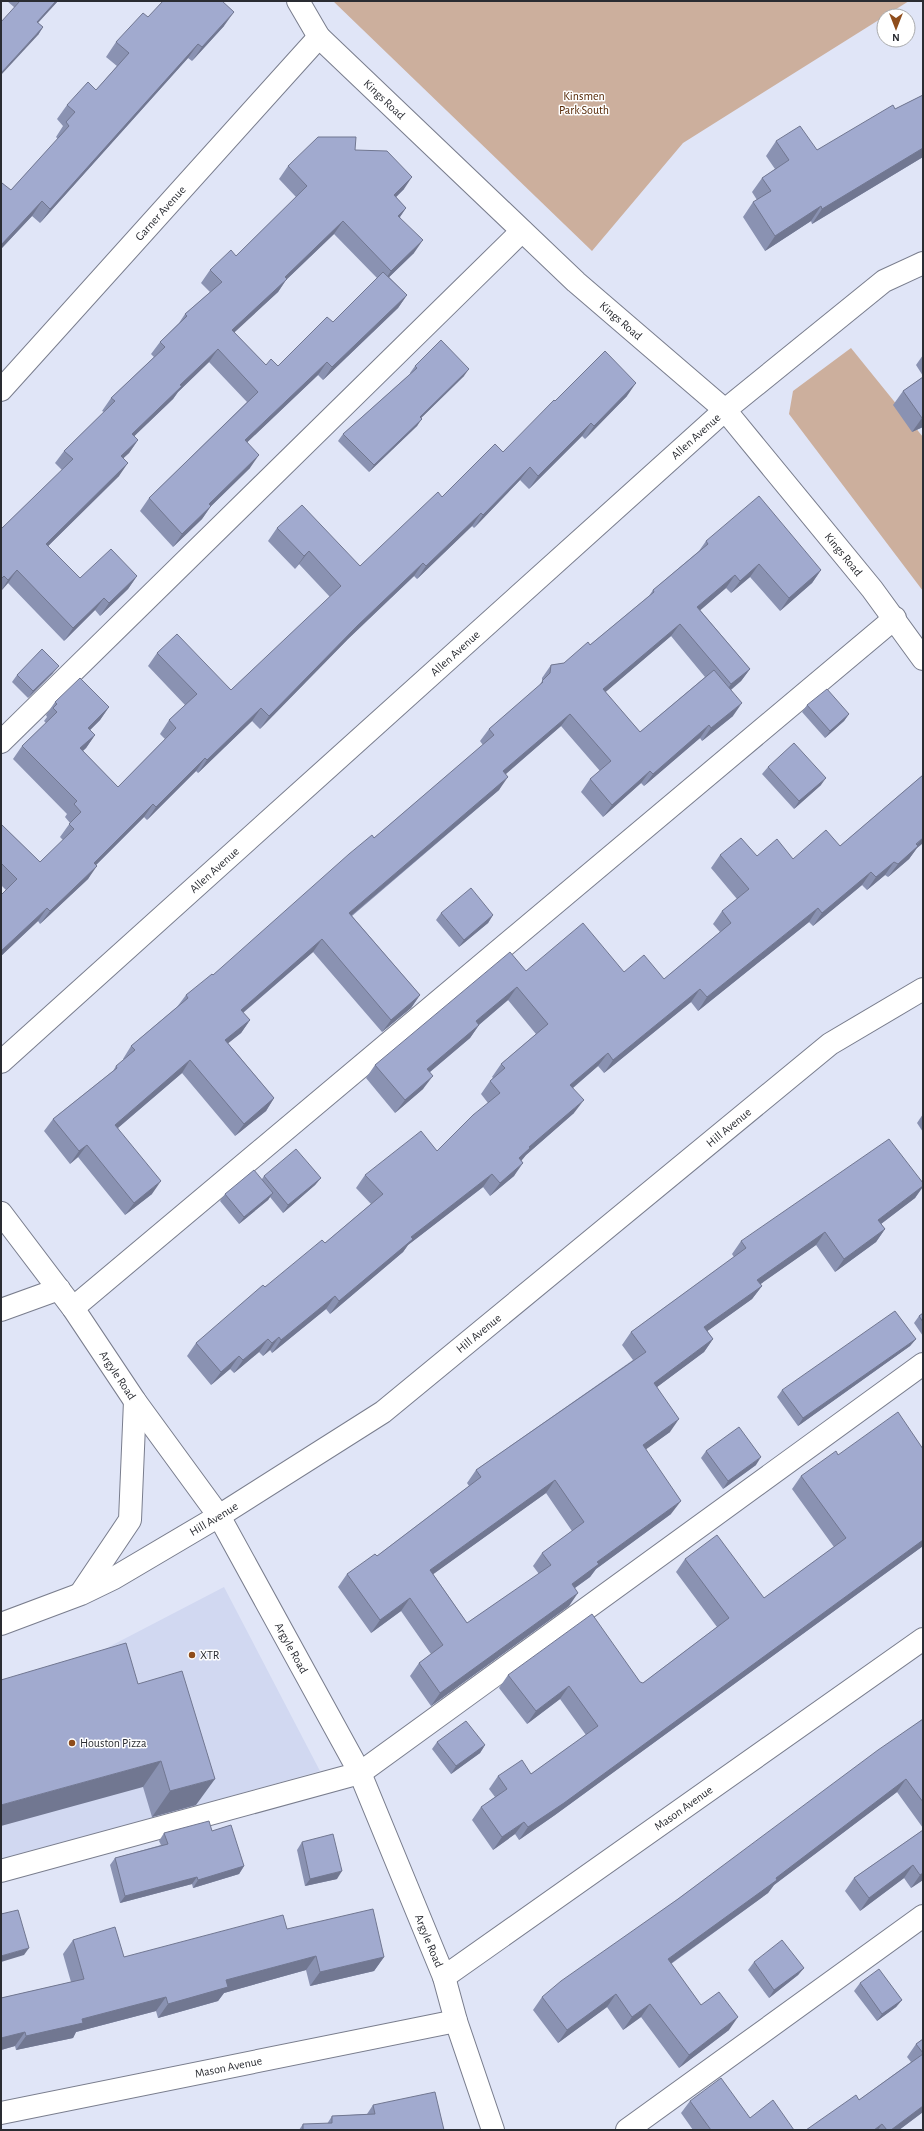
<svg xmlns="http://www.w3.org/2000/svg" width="924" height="2131" font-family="'Alegreya Sans',sans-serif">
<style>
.built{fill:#d1d8f1}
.green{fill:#ccaf9d}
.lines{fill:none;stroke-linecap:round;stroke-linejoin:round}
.minor-casing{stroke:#797d8d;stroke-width:24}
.minor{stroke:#fff;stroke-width:22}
.wall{fill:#8a92b2;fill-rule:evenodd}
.shaded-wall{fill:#717791}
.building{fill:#a1aacf;stroke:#717791;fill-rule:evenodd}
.poi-dot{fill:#8f4d1c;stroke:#fff;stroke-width:1.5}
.labels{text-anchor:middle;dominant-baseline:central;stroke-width:3;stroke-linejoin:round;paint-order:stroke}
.park-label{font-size:12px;fill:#532400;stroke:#fff}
.street-label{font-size:12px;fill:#2a2c32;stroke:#fff}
.poi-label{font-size:12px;fill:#2a2c32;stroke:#fff;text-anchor:start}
</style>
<rect width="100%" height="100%" fill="#e0e5f7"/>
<path class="built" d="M224,1587l96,184 -319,90v-174l73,-22z"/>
<path class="green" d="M333,1h576l-226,142 -91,108z
M851,348l72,89v154l-134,-177 4,-23z"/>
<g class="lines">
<g class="minor-casing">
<g id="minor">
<path id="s1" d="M298,1l21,36 257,245 149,128 147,179 51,70"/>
<path id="s2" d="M1,390l318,-353"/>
<path d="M1,742l521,-511"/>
<path id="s3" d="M1,1062l724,-652 159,-129 39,-18"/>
<path id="s4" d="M1,1213l72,95 62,93 84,115 141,257 84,204 12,44 37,109"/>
<path d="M73,1308l822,-690"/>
<path d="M1,1310l58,-21"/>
<path d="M81,1593l49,-73 5,-119"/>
<path id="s5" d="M1,1624l80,-30 33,-16 105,-62 164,-104 447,-368 93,-55"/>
<path d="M1,1871l359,-98 563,-409"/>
<path id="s6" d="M444,1977l479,-338"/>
<path id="s7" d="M1,2113l455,-92"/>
<path d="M627,2130l296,-214"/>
</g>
</g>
<use href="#minor" class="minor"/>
</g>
<path class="wall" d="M7,1h51l-20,22 5,4 -5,8 -24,-28z
M148,17l76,9 -32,35 -4,-3 -148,165 -8,-7 -31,33v-65l10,6 47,-51 -2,-2 7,-11 -6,-7 10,-14 29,-15 21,-24 -11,-9 10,-15z
M923,95v62l-111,67 -1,-3 -46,30 -22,-34 10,-15 4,-2 -5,-8 10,-14 13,-9 -9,-13 10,-15 41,9 78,-41z
M355,150l49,39 -8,8 10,11 -6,9 14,36 -25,24 18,18 -9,13 -75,72 -5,-5 -71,67 3,26 -39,38 -9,13 -29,28 -33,-36 9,-13 98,-96 -38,-40 -31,30 -5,7 -39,37 4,4 -9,13 -6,5 -4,18 -71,70 32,32 57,-2 -9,13 -28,27 -5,-6 -31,31 -56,-58 -7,8v-62l61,-59 -7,-7 9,-12 40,-39 -2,-1 9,-13 43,-41 -3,-3 9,-12 19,-19 6,-9 25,-22 -9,-9 9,-13 26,-14 60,-59 -17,-18 9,-13zM334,234l43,44 -44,44 -55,44 -12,-1 -32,-33 44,-40 8,-12z
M923,355v21l-7,-11z
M415,366l49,10 -43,42 -4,8 -48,46 -31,-31 5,-7 67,-60v-1z
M923,377v50l-11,5 -19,-27 10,-14z
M627,396l-42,43 -3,-3 -53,53 -9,-9 -46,48 -2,-2 -55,53 -3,-3 -66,63 -88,90 -8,-8 -54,52 -2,-2 -49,49 -3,-3 -48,48 -8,14 -48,45 -2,-3 -37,35v-61l5,-5 -5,-5v-61l39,38 23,-22 -3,-3 10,-14 -5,-6 2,-3 -54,-55 9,-13 24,-23 -2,-2 3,-4 -1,-2 9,-13 54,5 -9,13 -10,10 5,5 -9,13 -3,3 35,36 47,-48 -5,-5 9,-14 16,-15 -37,-39 9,-13 74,37 99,-93 -31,-33 -4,5 -27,-28 9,-13 83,38 82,-69 61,-45 52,-51z
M706,541l115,29 -9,13 -32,28 -30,-34 -19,16 -5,-5 -26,22 50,59 -9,12 -10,9 2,26 -31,25 -2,-3 -56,48 -3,-3 -38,34 -22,-25 9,-13 10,-8 -39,-45 -55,48 -7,16 -147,126 68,79 -9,13 -29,24 -69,-80 -70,61 7,7 -9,13 -13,10 46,55 -8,13 -31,25 -53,-63 -64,55 34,66 -27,21 -47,-58 -8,7 -26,-33 9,-12 60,-48 3,-5 8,-6 -1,-1 8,-13 46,-39 9,-12 27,-20 270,-230 -3,-4 9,-12 50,-43 3,-5v-3l9,-13 13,-2 26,-18 59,-49 4,-6 46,-39zM671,636l34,41 -65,55 -35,-40z
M53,673l-25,25 -16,-16 5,-7z
M807,705l42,9 -5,7 -19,17 -23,-26z
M768,767l53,18 -27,24 -32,-35z
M923,775v68l-6,5 -8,11 -21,18 -3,-2 -18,15 -5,-5 -49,41 -4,-4 -111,89 -7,-9 -87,71 -6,-7 -25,22 1,25 -48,42 -5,6 -7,15 -24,20 -7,-9 -75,58 -5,7 -73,62 -4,-5 -54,44 -2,-3 -7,6 -4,-4 -25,21 -4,-4 -19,16 -24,-29 9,-13 69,-56 60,-44 46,-39 -15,-16 9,-13 72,-24 51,-48 -7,-9 9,-13 3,-3 -1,-1 9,-13 35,-30 -28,-34 -29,25 -9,13 -40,34 -7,17 -28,24 -29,-35 9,-13 151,-94 98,1 40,7 56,-47 -7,-8 9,-13 15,-12 -26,-31 9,-13 37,1 36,3 47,-13z
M441,913l52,2 -5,8 -29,24 -23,-27z
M923,1114v18l-6,-9z
M264,1176l57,2 -6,7 -32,28 -13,-16 -2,3 -29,24 -19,-23 5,-7 37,-15z
M923,1183v4l-8,11 -34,26 4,5 -9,13 -41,30 -19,-27 -56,39 2,2 -10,13 -45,32 6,8 -9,13 -47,35 13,45 -24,17 25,65 -75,55 -6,8 -15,11 -6,18 -138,100 -21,-30 9,-13 12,-9 -30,-43 -30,22 -33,-46 9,-13 30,-18 92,-70 -2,-3 9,-13 157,-110 -11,-15 9,-13 103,-75 -2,-3 9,-13zM546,1493l26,38 -30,22 -9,13 6,8 -72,49 -34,-49z
M923,1313v23l-9,-13 5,-7z
M916,1339l-6,7 -112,80 -21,-29 5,-7z
M923,1449v97l-368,269 -36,25 -4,-6 -22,16 -21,-30 9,-13 14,-10 -6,-8 9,-13 33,-2 55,-39 -26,-36 -33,25 -28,-36 9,-13 135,8 74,-56 -41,-55 9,-13 79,39 70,-51 -42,-58 9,-13 37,-21z
M706,1451l50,14 -33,24 -22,-31z
M138,1684l58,121 -44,12 -9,-30z
M923,1719v109l-26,-36 -123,93 -6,8 -97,71 30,41 28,25 -50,38 -38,-51 -18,13 -16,-23 -49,36 -25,-33 9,-13 136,-98z
M437,1742l48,3 -5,8 -29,21 -19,-25z
M923,1830v50l-12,8 -7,-10 -44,33 -15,-20 9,-13z
M212,1831l32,35 -5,8 -46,14 -1,-4 -72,19 -10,-38 5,-7 46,-13 -2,-4 5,-8z
M302,1842l35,37 -32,7 -8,-36z
M287,1929l97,28 -10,14 -64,15 -4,-16 -82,23 -6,8 -60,17 -2,-7 -80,21 -3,6 -57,12 -1,-4 -14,4v-52l70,-16 -8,-28 10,-14 51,17z
M754,1962l50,6 -6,7 -29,23 -21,-28z
M860,1983l42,17 -6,7 -19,14 -23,-30z
M923,2039v73l-24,18h-93l53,-30 52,-38 -4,-5 9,-13z
M690,2101l60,17 44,12h-101l-12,-17z
M373,2105l71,25h-145l4,-6h24l5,-8 35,-2z"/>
<path class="shaded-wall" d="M56,1h2l-26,28 5,-7z
M234,12l-10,14 -32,35 10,-14z
M43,27l-5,8 -37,40v-2z
M198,44l-10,14 -148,165 10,-14z
M923,148v9l-111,67 10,-15z
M412,177l-8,12 -19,19 9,-13z
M42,201l-10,15 -31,33v-4z
M821,206l-10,15 -46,30 10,-15z
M406,208l-9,13 1,-5z
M343,221l-9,13 -48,46 -8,12 -55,51 9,-13 53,-53z
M423,240l-9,13 -32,31 9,-13z
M407,295l-9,13 -75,72 9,-13z
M218,349l-9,13 -31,30 -5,7 -50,48 9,-13 48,-49z
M327,362l-9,13 -82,78 9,-13z
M469,369l-5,7 -49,48 5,-7z
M636,383l-9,13 -42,43 9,-13z
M922,418h1v9l-11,5z
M422,419l-5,7 -48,46 5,-7z
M591,423l-9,13 -53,53 9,-13z
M138,440l-9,13 -17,16 9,-13z
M259,455l-9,13 -50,49 9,-13z
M128,463l-9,13 -82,81 9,-13z
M530,467l-10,13 -46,48 9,-13z
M211,506l-9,13 -29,28 9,-13z
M481,513l-9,13 -55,53 9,-13z
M309,551l-10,13 -4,5 9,-13z
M423,563l-9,13 -66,63 -88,90 9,-13 88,-90z
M759,564l-9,13 -19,16 9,-12z
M17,570l-9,13 -7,8 7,-11z
M821,570l-9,13 -32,28 9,-13z
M735,575l-9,13 -37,32 8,-13z
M137,576l-9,13 -28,27 9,-13z
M104,598l-9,12 -31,31 9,-13z
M680,624l-9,12 -77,66 9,-13z
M59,666l-6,7 -25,25 5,-7z
M750,669l-9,12 -19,16 9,-13z
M742,703l-9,13 -31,25 9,-13z
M109,707l-9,13 -21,21 9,-13z
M261,708l-9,13 -54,52 9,-13z
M570,714l-9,12 -67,58 9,-13z
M849,714l-5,7 -19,17 5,-7z
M709,725l-9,13 -56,48 9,-12z
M95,735l-9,13 -15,13 9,-13z
M205,758l-9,13 -49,49 9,-13z
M650,771l-9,12 -38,34 9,-12z
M508,777l-9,13 -159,135 9,-12z
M826,778l-5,7 -27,24 5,-8z
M153,804l-9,13 -59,59 9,-13z
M923,838v5l-6,5 -8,11 -21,18 10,-13z
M894,862l-9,13 -18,15 9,-13z
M97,866l-9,13 -48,45 10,-13z
M871,872l-9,13 -49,41 9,-13z
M47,908l-9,13 -37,35v-5z
M818,908l-9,14 -111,89 9,-14z
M493,915l-5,8 -29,24 5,-7z
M322,939l-9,13 -81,70 9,-12z
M517,987l-9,13 -41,35 9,-14z
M700,989l-9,13 -87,71 9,-13z
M420,995l-9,13 -29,24 9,-12z
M250,1020l-9,13 -25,20 9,-13z
M479,1025l-9,13 -52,44 9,-13z
M608,1053l-10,13 -37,32 9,-13z
M190,1060l-8,13 -76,65 9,-13z
M433,1076l-10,13 -28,24 10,-13z
M274,1098l-8,13 -31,25 9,-12z
M584,1100l-10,13 -48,42 -5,6 -2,-3 10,-11z
M87,1145l-9,12 -8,7 9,-13z
M523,1163l-9,13 -24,20 10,-13z
M492,1174l-9,13 -75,58 -5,7 -73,62 9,-13 72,-64z
M321,1178l-6,7 -32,28 5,-8z
M161,1181l-9,13 -27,21 9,-12z
M923,1186l-8,12 -46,35 9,-13z
M273,1193l-5,7 -29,24 5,-7z
M885,1229l-9,13 -41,30 9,-13z
M825,1232l-9,13 -68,48 9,-13z
M762,1286l-10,13 -57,41 9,-13z
M335,1296l-9,13 -54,44 9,-13z
M279,1337l-9,13 -7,6 9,-13z
M268,1339l-9,13 -25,21 9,-13z
M713,1339l-9,13 -59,44 9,-13z
M916,1339l-6,7 -112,80 5,-8z
M239,1356l-9,13 -19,16 10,-13z
M679,1419l-9,13 -36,26 9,-13z
M761,1457l-5,8 -33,24 5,-8z
M555,1480l-9,13 -125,90 9,-13z
M681,1501l-10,13 -75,55 -6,8 -28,20 10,-13 25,-22z
M923,1540v6l-368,269 -36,25 9,-13z
M578,1593l-9,13 -138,100 9,-13z
M410,1598l-9,13 -30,22 9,-13z
M569,1686l-9,13 -33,25 9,-13z
M485,1745l-5,8 -29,21 5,-8z
M161,1761l-18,26 -142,39v-21z
M215,1779l-19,26 -44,12 18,-26z
M906,1779l-9,13 -123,93 -6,8 -109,79 9,-13z
M524,1822l-9,12 -22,16 9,-13z
M913,1865l-9,13 -44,33 9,-13z
M244,1866l-5,8 -46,14 5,-8z
M342,1871l-5,8 -32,7 5,-7z
M923,1873v7l-12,8 9,-13z
M197,1877l-5,7 -72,19 5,-7z
M29,1948l-5,7 -23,7v-6z
M316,1956l-10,14 -82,23 -6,8 -60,17 10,-14 58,-24z
M384,1957l-10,14 -64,15 10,-14z
M804,1968l-6,7 -29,23 5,-8z
M616,1994l-9,13 -49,36 9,-13z
M166,1997l-10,14 -80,21 -3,6 -57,12 10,-14 56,-17z
M902,2000l-6,7 -19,14 5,-7z
M650,2004l-9,13 -18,13 9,-13z
M738,2017l-9,13 -50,38 10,-13z
M25,2032l-10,14 -14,4v-12z
M923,2106v6l-24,18h-8z
M882,2124l-4,6h-4z"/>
<path class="building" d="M20,1h36l-19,21 6,5 -42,46v-51z
M163,1h59l12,11 -32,35 -4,-3 -148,165 -8,-8 -41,44v-61l1,-1 9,7 58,-64 -3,-4 9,-10 -8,-7 21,-23 8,8 33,-37 -13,-11 27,-29 5,4z
M923,95v53l-101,61 -1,-3 -46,30 -22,-34 18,-11 -9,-13 27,-18 -13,-19 24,-15 17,24 76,-45 2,4z
M318,137h38l-1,13 32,1 25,26 -18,18 12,13 -8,8 25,24 -32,31 -48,-50 -58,56 2,2 -55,51 34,35 5,-6 7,7 49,-49 6,5 50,-50 24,23 -75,72 -5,-5 -82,78 14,15 -50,49 2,2 -29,28 -33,-36 109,-106 -40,-43 -38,36 2,1 -50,48 6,6 -17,16 7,7 -82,81 34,34 31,-29 26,27 -28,27 -5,-5 -31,30 -56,-58 -9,10 -4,-4 -3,3v-50l72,-70 -9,-8 51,-50 -4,-3 54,-51 -5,-5 27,-26 -2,-2 37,-32 -12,-12 21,-20 5,6 71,-70 -19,-20z
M441,340l28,29 -49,48 2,2 -48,46 -31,-31 74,-66 -2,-2z
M605,351l31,32 -42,43 -3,-3 -53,53 -8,-9 -47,48 -2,-2 -55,53 -3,-3 -66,63 -88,90 -8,-8 -54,52 -2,-2 -49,49 -3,-3 -59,59 3,3 -47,45 -3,-3 -46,43v-56l16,-16 -16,-16v-39l39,38 34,-33 -5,-5 12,-12 -7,-8 3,-3 -55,-55 35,-34 -4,-4 4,-4 -2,-2 25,-24 29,29 -21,21 7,7 -15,13 38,39 58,-59 -7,-8 28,-26 -40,-41 20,-19 54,56 110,-104 -32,-35 -5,5 -27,-28 25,-23 58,61 78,-74 4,5 53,-53 8,8 51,-52 1,1z
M923,377v41h-1l-19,-27z
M759,496l62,74 -32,28 -30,-34 -19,17 -5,-6 -38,32 53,62 -19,15 -51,-60 -77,65 37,43 74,-62 28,33 -31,25 -2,-3 -56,49 -3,-3 -38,34 -22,-26 21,-18 -41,-47 -67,57 5,6 -159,136 71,82 -29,25 -69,-81 -81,71 9,10 -25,20 49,58 -30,26 -54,-64 -75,65 46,56 -27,22 -47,-58 -8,6 -26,-32 64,-51 -1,-2 19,-16 -4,-4 57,-48 -2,-3 26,-21 1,1 136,-121 23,-19 2,3 120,-103 -5,-6 54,-47 -1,-1 8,-8 1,-8 13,-2 24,-21 2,3 64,-53 -1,-2 55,-46 -2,-3z
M42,649l17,17 -26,25 -16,-16z
M827,689l22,25 -19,17 -23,-26z
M794,743l32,35 -27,23 -31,-34z
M923,775v63l-7,6 2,2 -20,18 -4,-2 -18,15 -5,-5 -49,41 -4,-5 -111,89 -7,-8 -87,71 -5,-7 -38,32 14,15 -55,47 1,1 -11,10 4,5 -23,20 -8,-9 -81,63 2,2 -74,62 -4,-5 -54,44 -2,-3 -7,6 -4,-4 -25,21 -4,-4 -18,16 -25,-29 67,-58 2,2 57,-47 3,3 58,-49 -18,-19 56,-44 16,20 36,-36 27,-22 -10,-12 15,-13 -4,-4 47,-40 -31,-37 -41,34 3,4 -52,44 6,7 -28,24 -30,-35 135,-113 16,19 57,-48 41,49 20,-17 20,24 67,-56 -9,-12 27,-22 -29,-34 21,-17 16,18 20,-17 16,20 33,-29 14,16z
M471,888l22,27 -29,25 -23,-27z
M889,1139l34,44v3l-45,34 7,9 -41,30 -19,-27 -68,48 5,6 -58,41 9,12 -59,44 25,36 -36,26 38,56 -84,61 2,2 -27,20 6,9 -138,100 -21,-30 24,-18 -33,-47 -30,22 -33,-46 28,-20 2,2 104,-79 -5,-7 170,-118 -15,-20 115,-84 -5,-7zM555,1480l29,42 -42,31 9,12 -84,58 -37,-53z
M296,1149l25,29 -33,27 -24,-29z
M254,1170l19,23 -29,24 -19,-23z
M895,1311l21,28 -113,79 -21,-28z
M923,1313v9l-4,-6z
M898,1412l25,37v91l-359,263 -36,24 -4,-5 -22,15 -21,-30 26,-18 -9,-13 24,-16 9,14 67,-48 -29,-40 -33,25 -28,-36 84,-61 48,68 3,1 86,-65 -44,-59 32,-24 47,63 82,-60 -45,-62 35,-25 2,4z
M739,1427l22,30 -33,24 -22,-30z
M126,1643l12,41 44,-13 33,108 -45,12 -9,-30 -160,44v-125z
M923,1719v83l-17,-23 -130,99 1,2 -109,79 33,46 18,-13 19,25 -49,38 -39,-51 -18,13 -16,-23 -49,36 -25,-33 19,-16 117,-82 200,-149z
M466,1721l19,24 -29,21 -19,-24z
M209,1821l3,10 19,-6 13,41 -46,14 -1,-3 -72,19 -10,-38 53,-14 -4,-11z
M923,1830v43l-3,2 -7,-10 -44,33 -15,-20z
M333,1834l9,37 -32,8 -8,-37z
M373,1909l11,48 -64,15 -4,-16 -90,24 2,7 -60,17 -2,-7 -84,22 1,4 -57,13 -1,-4 -24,6v-40l83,-19 -11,-39 42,-13 9,30 159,-42 4,14z
M18,1910l11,38 -28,8v-42z
M782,1940l22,28 -30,22 -20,-28z
M879,1969l23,31 -20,14 -22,-31z
M923,2039v14l-7,-9z
M923,2054v52l-32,24h-4l-5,-6 -8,6h-68l50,-35 3,5z
M721,2078l29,40 23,-18 21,30h-83l-21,-29z
M435,2092l9,38h-141v-6l29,-1v-7l43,-2 -2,-9z"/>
<g class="poi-dot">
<circle cx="192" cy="1655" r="4"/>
<circle cx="72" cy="1743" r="4"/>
</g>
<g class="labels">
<g class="park-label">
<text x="584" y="96">Kinsmen<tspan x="584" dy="14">Park South</tspan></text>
</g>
<g class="street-label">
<text stroke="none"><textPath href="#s1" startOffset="132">Kings Road</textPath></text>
<text stroke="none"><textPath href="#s2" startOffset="238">Garner Avenue</textPath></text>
<text stroke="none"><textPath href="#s1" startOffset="456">Kings Road</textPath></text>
<text stroke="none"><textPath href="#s3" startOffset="935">Allen Avenue</textPath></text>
<text stroke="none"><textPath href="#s1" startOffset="780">Kings Road</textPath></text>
<text stroke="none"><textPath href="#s3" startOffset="611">Allen Avenue</textPath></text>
<text stroke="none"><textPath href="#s3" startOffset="287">Allen Avenue</textPath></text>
<text stroke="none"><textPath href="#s5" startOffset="886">Hill Avenue</textPath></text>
<text stroke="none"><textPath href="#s5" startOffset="562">Hill Avenue</textPath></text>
<text stroke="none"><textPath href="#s4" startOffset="200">Argyle Road</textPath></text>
<text stroke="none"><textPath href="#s5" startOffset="238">Hill Avenue</textPath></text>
<text stroke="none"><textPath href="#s4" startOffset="524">Argyle Road</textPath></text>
<text stroke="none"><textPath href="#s6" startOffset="293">Mason Avenue</textPath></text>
<text stroke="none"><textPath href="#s4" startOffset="848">Argyle Road</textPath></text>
<text stroke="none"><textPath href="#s7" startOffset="232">Mason Avenue</textPath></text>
</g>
<g class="poi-label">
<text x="200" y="1655">XTR</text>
<text x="80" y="1743">Houston Pizza</text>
</g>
</g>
<rect width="924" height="2131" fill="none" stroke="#2a2c32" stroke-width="4"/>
<g transform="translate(896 28) rotate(180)"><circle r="19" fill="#ffffff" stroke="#aaabad"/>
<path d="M0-3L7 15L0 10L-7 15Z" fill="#8f4d1c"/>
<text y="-6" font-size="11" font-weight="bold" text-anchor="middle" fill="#2a2c32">N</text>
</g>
</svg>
